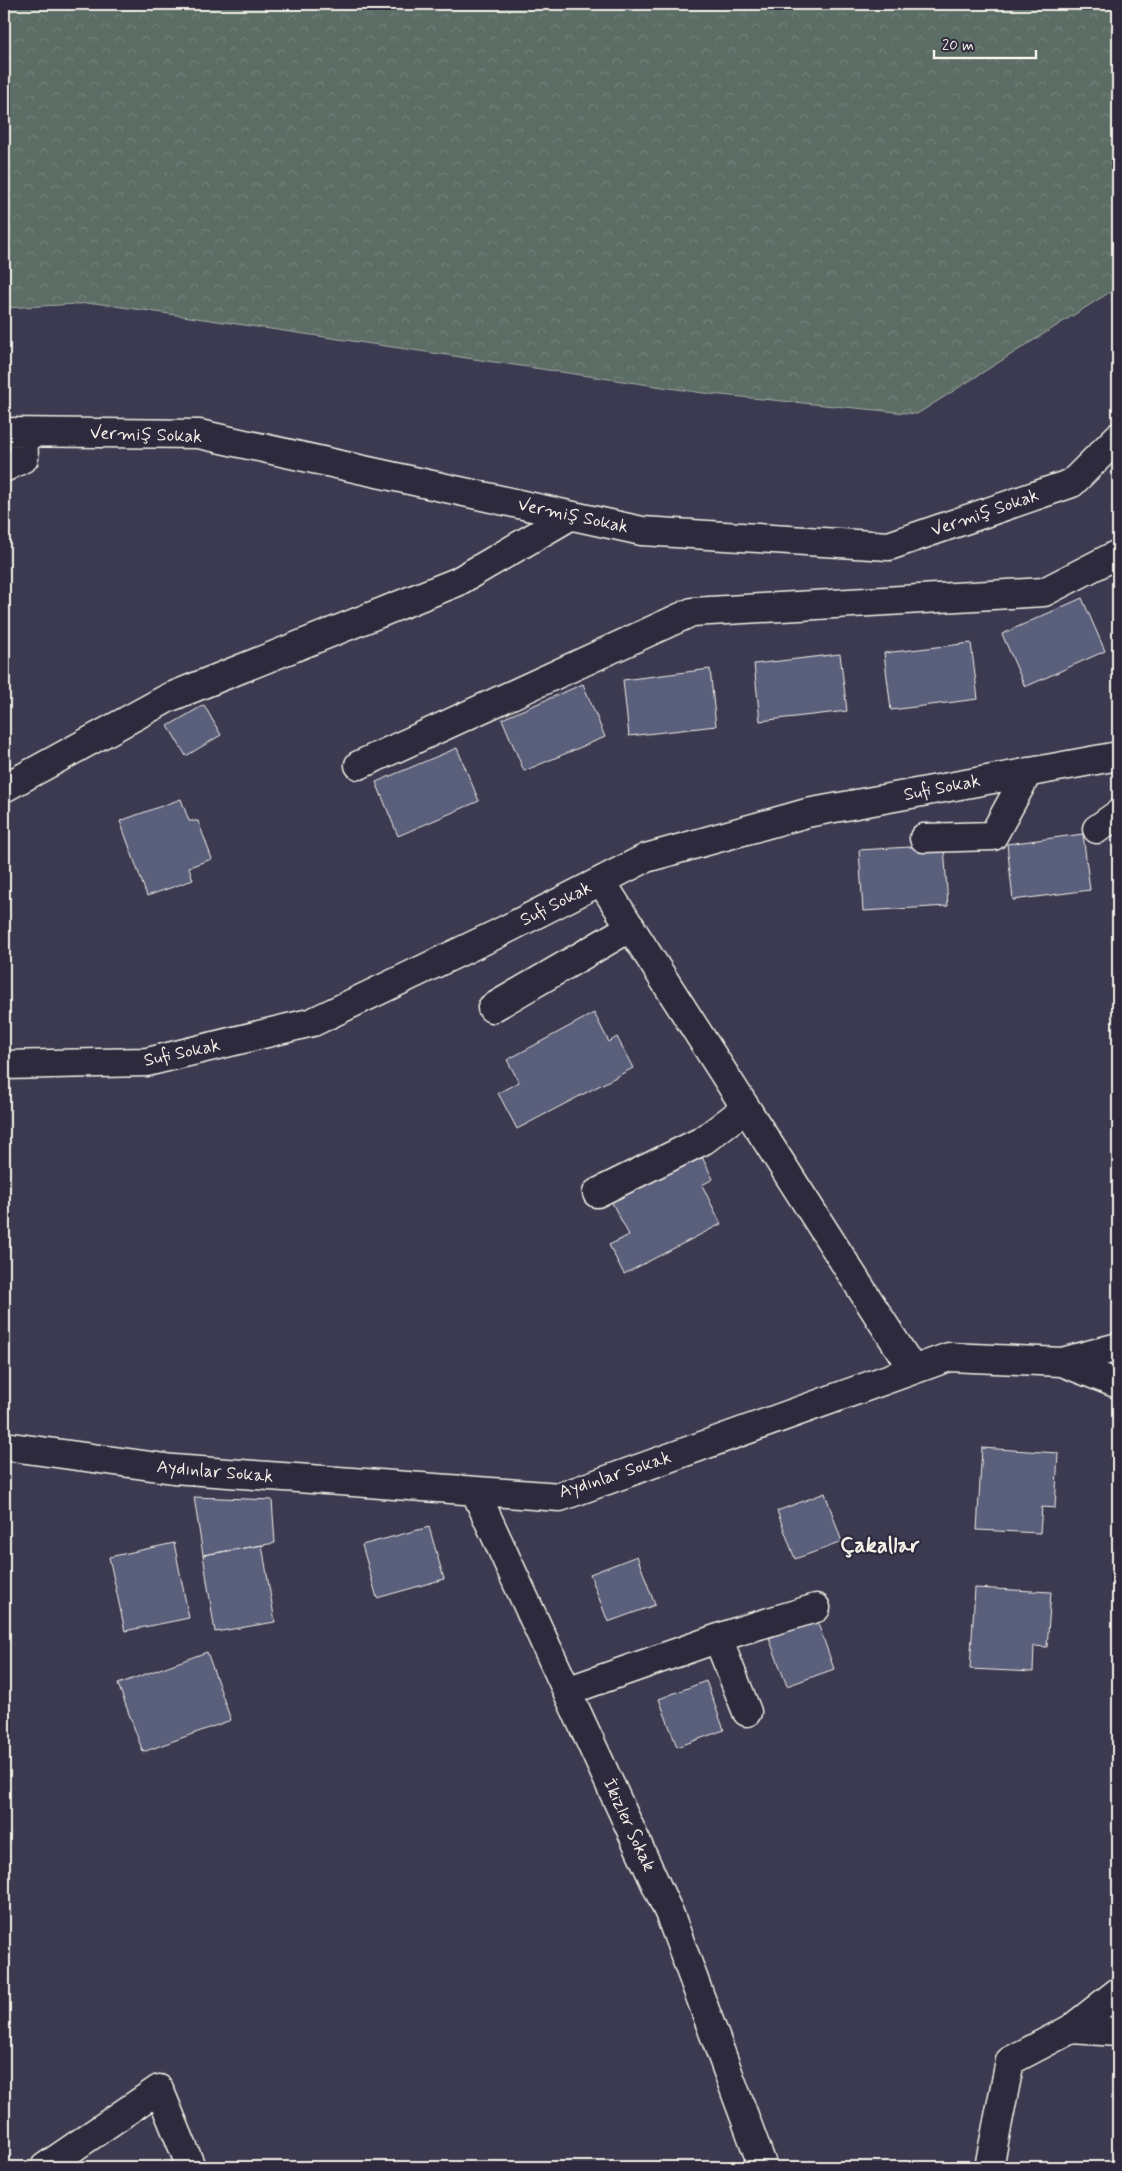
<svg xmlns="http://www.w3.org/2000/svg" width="1122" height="2171" font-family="Mynerve,sans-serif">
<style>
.forest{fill:url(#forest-crowns);stroke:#a8afa6}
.building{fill:#5a5f7c;stroke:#f4f1e8}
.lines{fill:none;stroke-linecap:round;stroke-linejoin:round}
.minor-casing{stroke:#f4f1e8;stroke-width:31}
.minor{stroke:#2f2a3d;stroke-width:28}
.labels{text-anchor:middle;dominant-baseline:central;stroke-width:4.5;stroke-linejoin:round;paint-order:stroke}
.street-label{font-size:18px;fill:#f4f1e8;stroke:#2f2a3d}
.district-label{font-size:22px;font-weight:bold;fill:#f4f1e8;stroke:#2f2a3d}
</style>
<defs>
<pattern id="forest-crowns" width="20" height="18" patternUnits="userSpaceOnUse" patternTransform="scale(1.25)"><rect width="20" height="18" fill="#5b6d65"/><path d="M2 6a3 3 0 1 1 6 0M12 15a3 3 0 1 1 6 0" fill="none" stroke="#73827b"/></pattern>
</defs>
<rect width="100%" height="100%" fill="#3c3a50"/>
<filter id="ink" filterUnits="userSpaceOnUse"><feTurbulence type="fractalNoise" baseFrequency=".02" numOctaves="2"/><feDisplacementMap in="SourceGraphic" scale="10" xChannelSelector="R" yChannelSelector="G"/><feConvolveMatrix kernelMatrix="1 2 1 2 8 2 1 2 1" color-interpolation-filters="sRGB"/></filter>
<g filter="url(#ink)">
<path class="forest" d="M4,4h1114v283l-201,127 -207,-20 -615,-91 -91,5z"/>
<path class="building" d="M1082,598l23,53 -80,36 -23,-53z
M971,643l7,56 -87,11 -7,-57z
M840,654l7,57 -87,10 -6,-57z
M710,669l6,57 -87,10 -6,-56z
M583,684l22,53 -81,34 -22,-52z
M204,705l17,30 -35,21 -18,-30z
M457,748l22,53 -81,35 -22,-54z
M181,799l8,22h9l14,38 -23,8 4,13 -46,16 -27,-75z
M1083,834l7,56 -77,10 -6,-56z
M944,845l4,61 -85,5 -4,-61z
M594,1013l15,29 8,-5 16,31 -116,61 -19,-36 21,-11 -12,-22z
M700,1153l13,26 -11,6 19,39 -97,50 -15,-29 20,-10 -19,-36z
M982,1448l76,5 -3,55 -13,-1 -2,26 -63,-3z
M825,1493l17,49 -47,17 -18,-48z
M194,1497l78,3 3,43 -72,12z
M429,1527l15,52 -67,19 -15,-53z
M174,1543l15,75 -64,13 -16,-74z
M262,1545l13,77 -60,10 -12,-77z
M637,1556l18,49 -47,17 -18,-48z
M975,1588l76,4 -4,55 -13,-1 -1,26 -63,-3z
M817,1620l17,49 -47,17 -18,-48z
M207,1652l24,68 -88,32 -25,-68z
M706,1681l18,49 -47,17 -18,-48z"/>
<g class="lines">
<g class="minor-casing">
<path id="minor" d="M4,432l195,2 443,97 247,15 183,-63 46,-46
M4,468l20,-10 -1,-25
M359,765l333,-153 352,-20 74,-38
M4,788l164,-90 289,-116 113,-66
M1097,829l21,-15
M924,838l69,-2 35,-64
M601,881l312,489
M492,1008l139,-81
M4,1065l143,-3 166,-40 182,-87 151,-77 161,-45 311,-57
M597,1193l107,-53 42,-32
M1062,1362l56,-15
M4,1446l169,23 387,28 389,-140 113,5 56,22
M475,1491l195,424 93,252
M718,1639l29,73
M567,1691l172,-60 77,-23
M1071,2029l47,3
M45,2167l114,-78 32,78
M989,2167l21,-106 61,-32 47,-37"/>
</g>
<use href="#minor" class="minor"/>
</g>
</g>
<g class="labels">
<g class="street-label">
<text transform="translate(146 435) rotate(2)">Vermiş Sokak</text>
<text transform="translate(985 513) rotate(-19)">Vermiş Sokak</text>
<text transform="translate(573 516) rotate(12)">Vermiş Sokak</text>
<text transform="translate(942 788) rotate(-11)">Sufi Sokak</text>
<text transform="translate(556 904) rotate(-27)">Sufi Sokak</text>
<text transform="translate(182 1053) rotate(-12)">Sufi Sokak</text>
<text transform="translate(215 1472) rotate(5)">Aydınlar Sokak</text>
<text transform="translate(615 1475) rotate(-18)">Aydınlar Sokak</text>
<text transform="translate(629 1825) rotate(65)">İkizler Sokak</text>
</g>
<g class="district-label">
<text x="880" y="1546">Çakallar</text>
</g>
</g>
<rect width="1122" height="2171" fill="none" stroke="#2f2a3d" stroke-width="20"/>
<rect x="10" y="10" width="1102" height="2151" fill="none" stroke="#f4f1e8" stroke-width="2" filter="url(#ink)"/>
<path d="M934 50v8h102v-8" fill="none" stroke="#f4f1e8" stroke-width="2.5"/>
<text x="942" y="50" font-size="15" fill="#f4f1e8" stroke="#2f2a3d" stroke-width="4" paint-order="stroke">20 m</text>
</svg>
